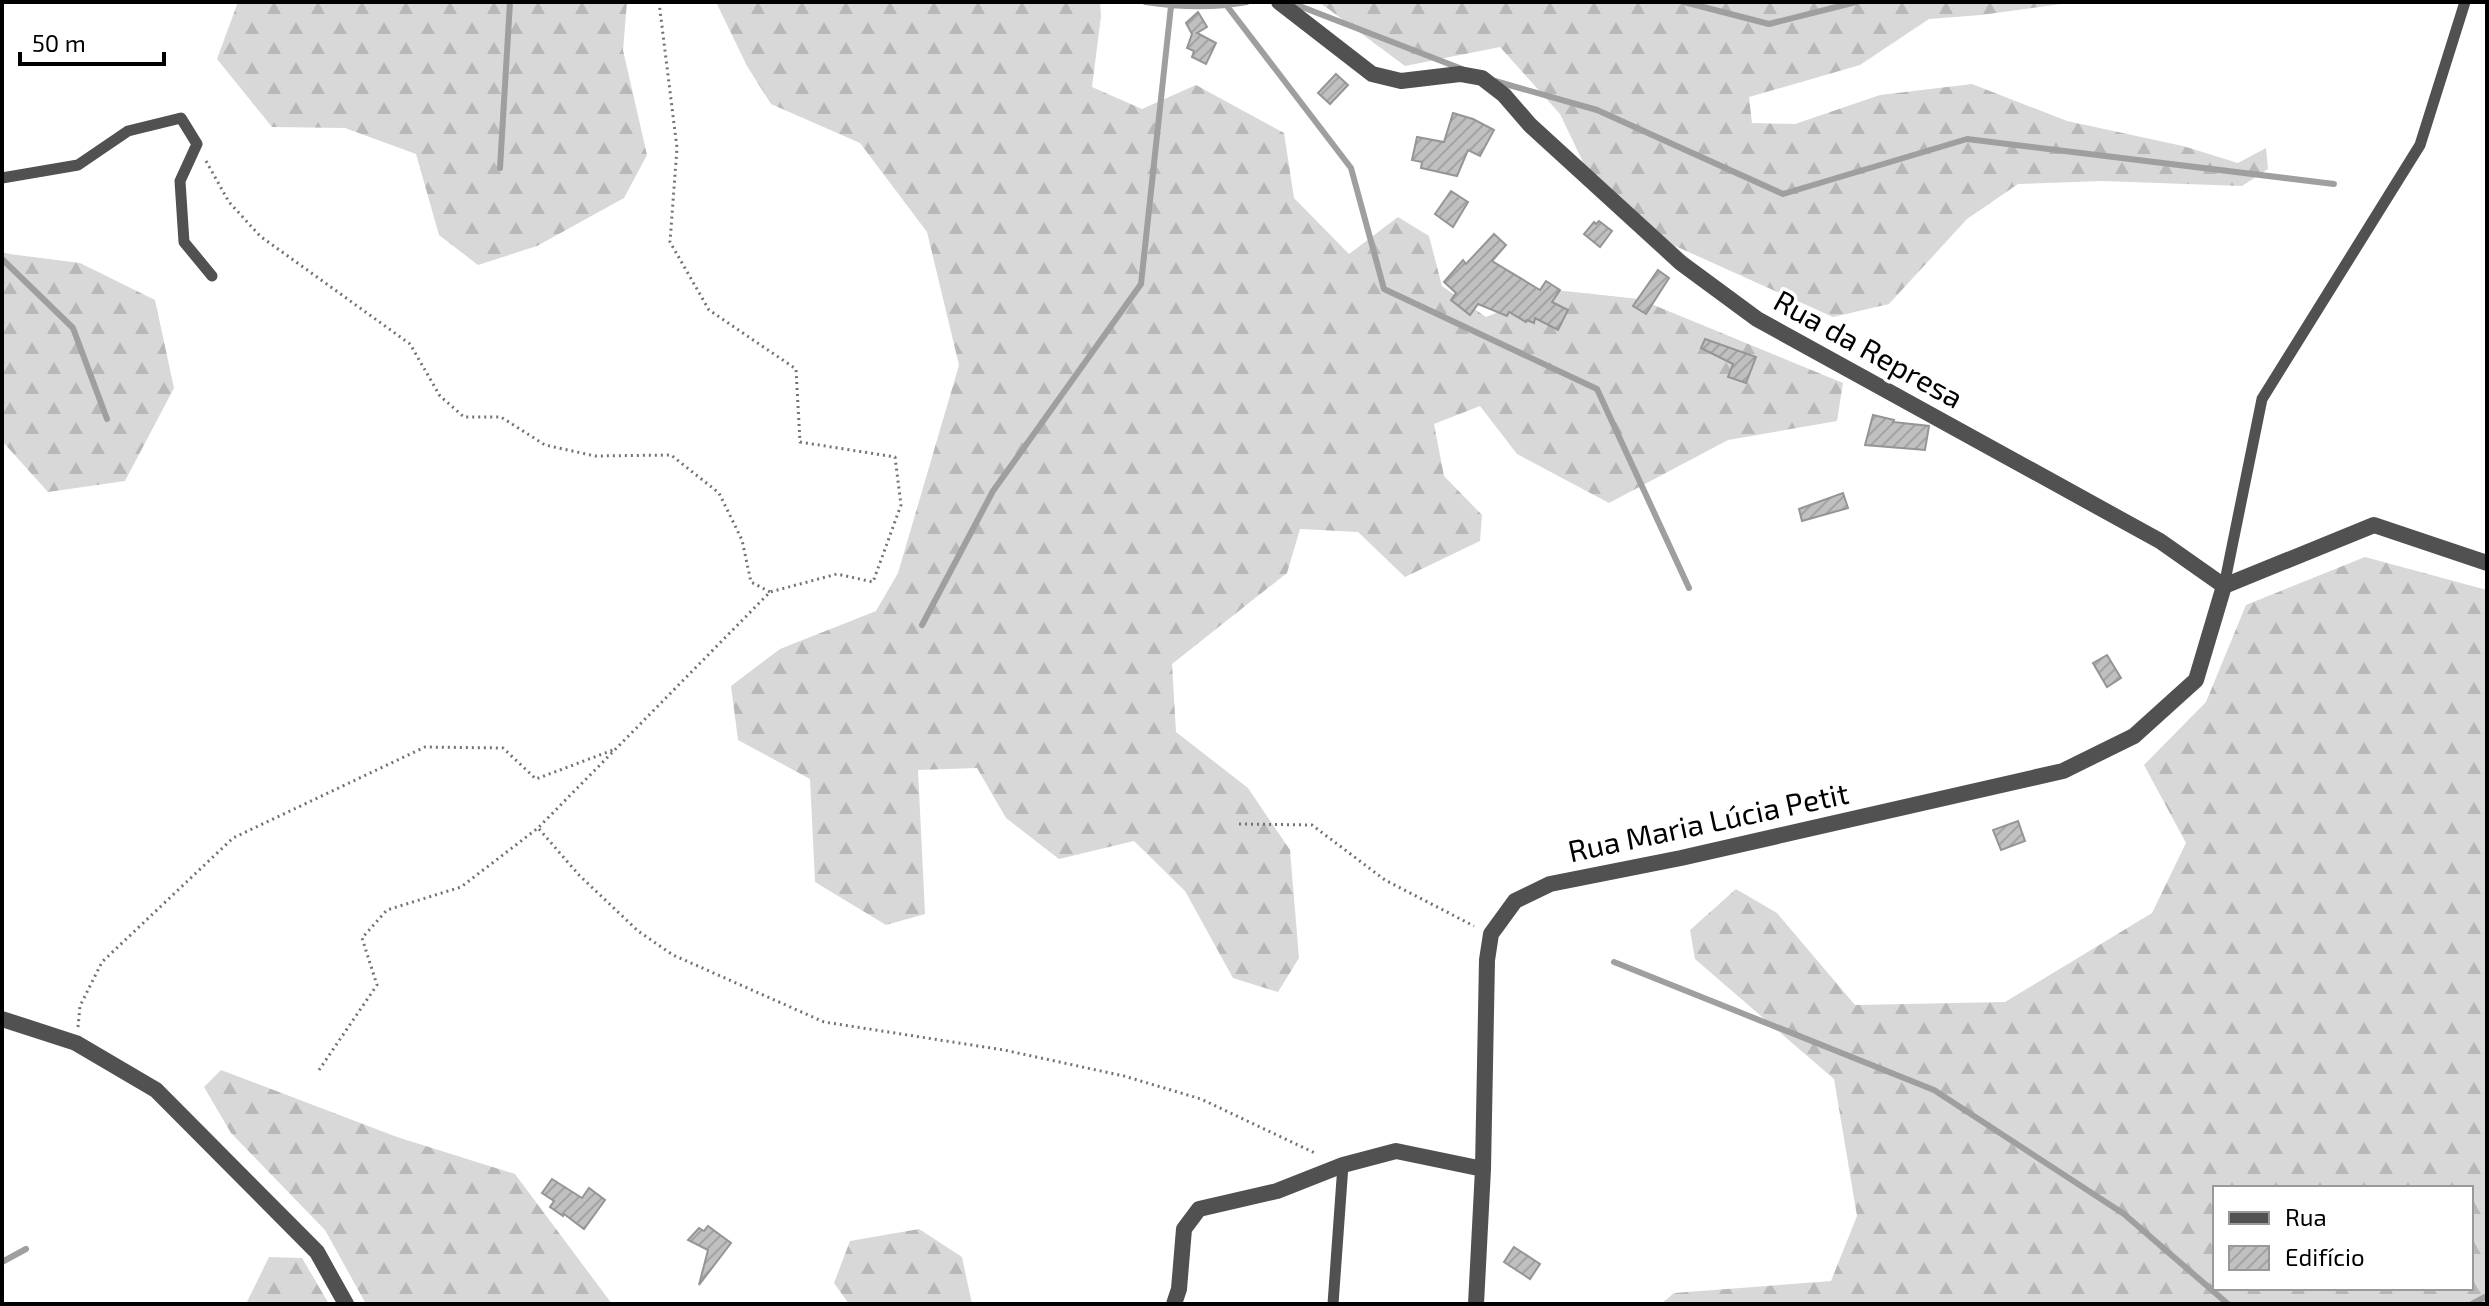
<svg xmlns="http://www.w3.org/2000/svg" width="2489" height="1306" font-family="'Exo 2',sans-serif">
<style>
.forest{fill:url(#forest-firs);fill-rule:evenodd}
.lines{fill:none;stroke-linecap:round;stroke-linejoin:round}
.stream{stroke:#9f9f9f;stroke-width:6}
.building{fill:url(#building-hatch);stroke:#959595;stroke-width:2}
.path{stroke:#737373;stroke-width:3;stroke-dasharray:2 4;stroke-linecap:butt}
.lane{stroke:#515151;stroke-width:11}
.street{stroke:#515151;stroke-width:16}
.labels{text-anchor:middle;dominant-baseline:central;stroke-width:7;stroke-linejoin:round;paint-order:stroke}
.street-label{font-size:30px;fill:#000;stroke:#fff}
</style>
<defs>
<pattern id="forest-firs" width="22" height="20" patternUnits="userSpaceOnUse" patternTransform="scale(2)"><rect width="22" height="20" fill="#d8d8d8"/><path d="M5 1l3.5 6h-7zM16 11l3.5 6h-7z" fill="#b8b8b8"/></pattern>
<pattern id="building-hatch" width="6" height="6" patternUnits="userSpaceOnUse" patternTransform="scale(2)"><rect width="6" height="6" fill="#c0c0c0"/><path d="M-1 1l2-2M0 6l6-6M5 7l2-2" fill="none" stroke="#a3a3a3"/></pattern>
</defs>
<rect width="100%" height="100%" fill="#fff"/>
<path class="forest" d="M238,2h389l-4,48 24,105 -23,43 -87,48 -59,19 -39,-30 -23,-81 -71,-26 -73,-1 -55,-68z
M716,2h384l1,14 -9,71 50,22 54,-24 88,48 10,65 55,56 49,-37 31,19 13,50 44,31 69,-27 84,9 204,84 -6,38 -109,19 -119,63 -92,-49 -37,-48 -46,18 10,52 38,39 -2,26 -75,36 -47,-45 -58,-3 -13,44 -115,91 4,68 72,56 42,62 9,108 -21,34 -45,-14 -48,-87 -51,-50 -75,18 -53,-41 -29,-50 -59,2 7,144 -39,11 -71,-43 -5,-103 -72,-39 -7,-54 49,-37 96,-38 22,-38 61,-208 -32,-133 -67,-89 -89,-39 -24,-38z
M1319,2h756l-94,13 -52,4 -69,46 -111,32 3,26 43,1 85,-29 92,-11 95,37 116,25 55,17 28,-15 2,21 -26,17 -139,-5 -85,3 -51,35 -78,85 -56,13 -160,-72 -80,-62 -33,-69 -60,-67 -95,19z
M2,253l78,10 75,37 19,88 -49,93 -77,11 -46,-51z
M2365,557l122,33v714h-826l13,-11 157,-12 26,-65 -23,-137 -139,-120 -5,-29 46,-41 41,24 78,92 150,-3 147,-89 34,-70 -42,-78 62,-63 40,-97zM2471,1188v100h-256v-100z
M221,1070l176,67 118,37 97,130h-246l-41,-74 -94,-97 -27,-46z
M919,1229l43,28 10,47h-123l-15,-21 16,-42z
M269,1257l33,1 27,46h-83z"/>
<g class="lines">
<path class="stream" d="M1145,2c34,5 69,6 102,0
M1289,2l173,67
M1684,2l85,22 87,-22
M1227,6l124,162 33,121 213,100 92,199
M1495,81l102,29 186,84 184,-55 367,45
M500,168l10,-166
M2,259l71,69 34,91
M922,625l71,-134 148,-207 30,-278
M1614,962l320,128 190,124 104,90
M2,1262l24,-13
M2472,1304l15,-8"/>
</g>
<path class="building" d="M1198,12l9,15 -10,6 19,10 -10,21 -14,-7 2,-6 -7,-3 5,-14 -6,-11z
M1336,74l12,11 -18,19 -12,-11z
M1453,113l20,6 21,11 -14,26 -12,-6 -11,26 -36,-8 1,-6 -10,-2 5,-23 27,5z
M1451,191l17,11 -15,25 -18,-13z
M1599,221l13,10 -12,16 -16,-13 10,-12 2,2z
M1494,234l12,11 -14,16 48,29 6,-9 14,9 -8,12 16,8 -10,20 -23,-12 -1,5 -7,-3 -1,2 -17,-10 -2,4 -29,-12 -8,11 -19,-15 5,-7 -12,-11 19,-22 3,4z
M1658,270l11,8 -23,36 -13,-8z
M1705,339l51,18 -10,26 -18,-6 5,-13 -32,-16z
M1873,415l21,5 -1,2 36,4 -4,24 -60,-5z
M1843,493l5,15 -46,13 -3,-12z
M2107,655l14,23 -14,9 -14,-24z
M2018,821l7,20 -24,9 -8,-20z
M552,1179l30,19 7,-10 16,12 -21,29 -20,-15 -1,2 -13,-9 4,-6 -12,-8z
M708,1226l23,17 -32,42 9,-35 -20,-10 11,-12 5,3z
M1514,1247l26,17 -10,15 -26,-17z"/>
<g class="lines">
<path class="path" d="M206,161l23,41 31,34 150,108 30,52 24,21h37l44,28 50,11 76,-1 48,38 23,47 9,42 19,10
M1239,824l73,1 73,55 89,46
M539,829l40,46 59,56 35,24 151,67 180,28 120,26 77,23 116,55
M78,1027l2,-21 22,-44 131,-124 192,-91 78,1 33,31 77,-29
M319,1070l58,-85 -15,-47 25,-28 74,-23 77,-59 232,-236 67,-18 36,8 28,-77 -6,-48 -95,-15 -4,-73 -87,-59 -39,-68 7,-94 -18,-146"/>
<path class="lane" d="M2,178l76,-13 50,-34 53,-13 16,26 -17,37 4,61 28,34
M2224,586l38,-187 158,-254 45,-143
M1333,1304l10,-139"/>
<path class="street" d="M1279,2l93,72 29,7 59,-7 22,4 22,17 26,30 151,138 76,56 403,222 64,45
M2224,586l150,-61 113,38
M2,1019l74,24 80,47 161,162 29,52
M1174,1304l5,-15 5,-60 15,-20 78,-18 66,-26 53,-14 87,18
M1476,1304l7,-135 4,-209 4,-26 24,-33 35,-17 131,-26 382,-87 71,-35 62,-56 28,-94"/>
</g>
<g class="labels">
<g class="street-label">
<text transform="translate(1869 348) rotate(29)">Rua da Represa</text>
<text transform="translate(1708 821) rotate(-12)">Rua Maria Lúcia Petit</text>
</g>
</g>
<rect width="2489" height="1306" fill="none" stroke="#000000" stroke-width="8"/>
<rect x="2213" y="1186" width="260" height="104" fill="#ffffff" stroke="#999999" stroke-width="2"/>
<rect x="2229" y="1212" width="40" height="12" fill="#515151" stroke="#999999" stroke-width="2"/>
<text x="2285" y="1226" font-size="24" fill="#000000">Rua</text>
<rect x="2229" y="1246" width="40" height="24" fill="url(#building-hatch)" stroke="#999999" stroke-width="2"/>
<text x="2285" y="1266" font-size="24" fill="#000000">Edifício</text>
<path d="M20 52v12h144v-12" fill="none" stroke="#000000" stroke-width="4"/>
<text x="32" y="52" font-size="24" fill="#000000" stroke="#ffffff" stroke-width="6" paint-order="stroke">50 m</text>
</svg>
